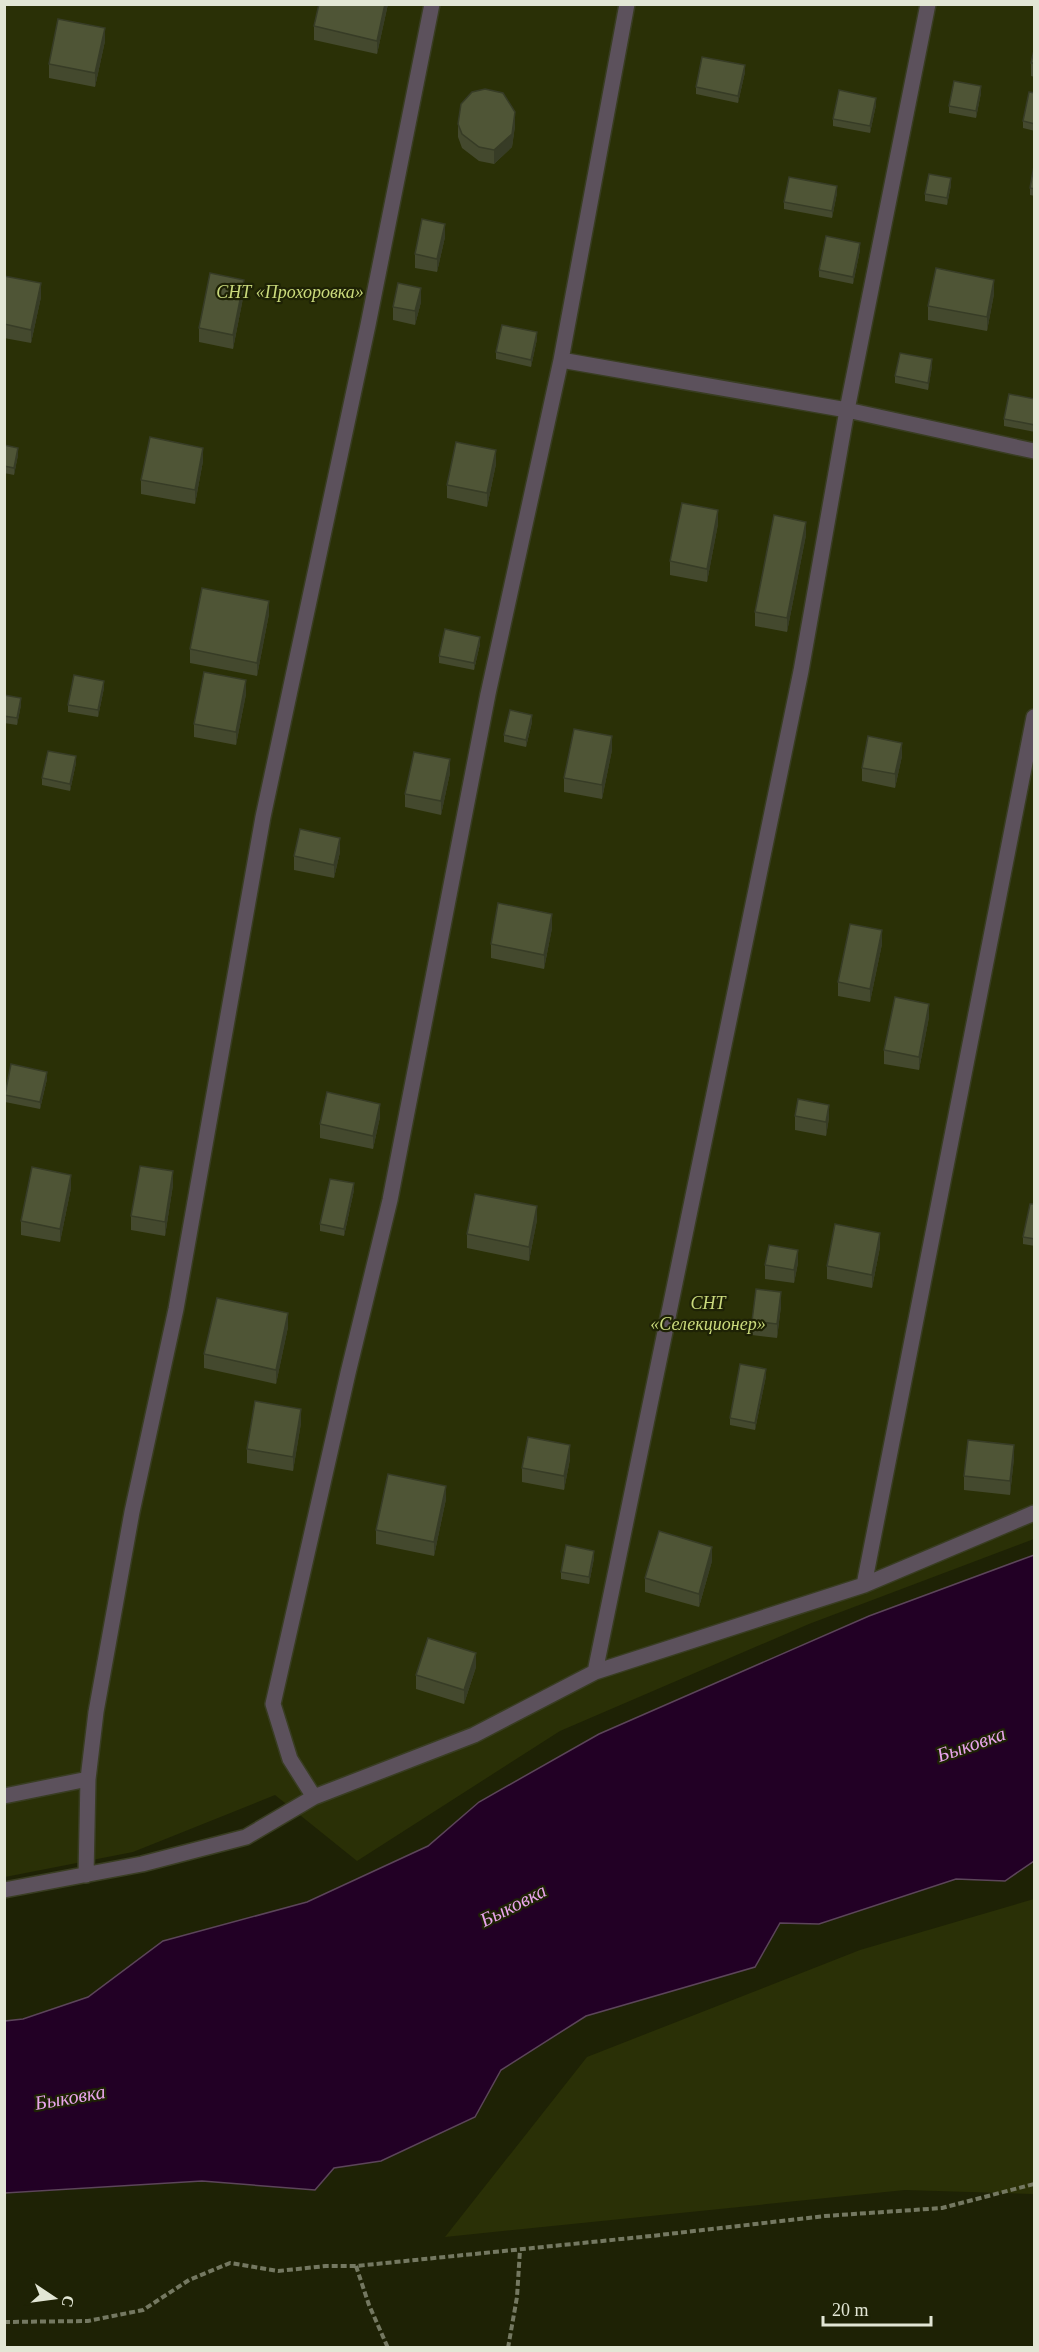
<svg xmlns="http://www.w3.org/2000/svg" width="1039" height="2352" font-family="'Times New Roman',serif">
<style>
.green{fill:#2a3006}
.water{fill:#220025;stroke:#5c455a;stroke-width:1.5}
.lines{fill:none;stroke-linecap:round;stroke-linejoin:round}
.lane-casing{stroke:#393d22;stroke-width:18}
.path{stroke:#747861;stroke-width:4;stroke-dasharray:6 3;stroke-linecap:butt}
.lane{stroke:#5c515c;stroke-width:15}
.wall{fill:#44492e}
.shaded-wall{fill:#373c26}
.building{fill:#4f5536;stroke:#373c26;stroke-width:1.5}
.labels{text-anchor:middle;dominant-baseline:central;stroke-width:4.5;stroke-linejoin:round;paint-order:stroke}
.park-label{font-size:18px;font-style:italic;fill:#cada7c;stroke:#1e2205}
.water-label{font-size:20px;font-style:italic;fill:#e9a5eb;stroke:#1e2205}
</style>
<rect width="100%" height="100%" fill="#1e2205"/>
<path class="green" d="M5,5h1029v1534l-225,85 -249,107 -203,130 -82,-66 -142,57 -128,25z
M1034,1899v295l-129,-4 -460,47 142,-180 273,-107z"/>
<path class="water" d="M1034,1555v306l-29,20 -49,-2 -137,45 -39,-1 -25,44 -169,49 -85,54 -26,47 -94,44 -47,7 -19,22 -113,-9 -197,12v-172l18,-2 65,-22 75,-56 144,-39 121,-56 51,-44 120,-68 270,-118z"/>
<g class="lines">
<g class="lane-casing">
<path id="lane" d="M561,360l286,50 187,41
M864,1585l170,-868
M595,1672l206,-1001 46,-261 81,-406
M4,1796l84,-17
M314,1797l-24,-38 -17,-55 75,-331 42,-173 98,-506 73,-334 66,-356
M86,1875l2,-96 8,-67 36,-200 44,-203 87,-492 105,-492 64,-321
M4,1890l138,-26 104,-27 68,-40 160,-62 121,-63 269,-87 170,-72"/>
</g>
<path class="path" d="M356,2266l13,39 19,43
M4,2322l84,-1 55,-11 46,-30 41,-17 48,8 48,-5h30l295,-30 174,-20 117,-8 92,-24
M508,2348l9,-51 3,-47"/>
<use href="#lane" class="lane"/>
</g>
<path class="wall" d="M319,4h69l-11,50 -63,-14v-14z
M105,41l-10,46 -46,-9v-14z
M1035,46v31l-4,-1v-13z
M745,72l-7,31 -42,-9v-7z
M981,93l-5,25 -27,-5v-7z
M1035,93v38l-12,-3v-7z
M876,105l-6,28 -37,-7v-7z
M458,124l57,2 -3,21 -18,17 -15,-3 -17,-13 -4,-11z
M1035,166v30l-5,-1v-7z
M951,185l-4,20 -22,-4v-7z
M837,193l-5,25 -48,-9v-7z
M445,237l-8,35 -22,-4v-14z
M860,250l-7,34 -34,-7v-7z
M4,276l37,21 -10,46 -27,-5z
M244,293l-11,56 -34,-7v-14z
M994,294l-7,37 -59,-11v-14z
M421,302l-6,23 -22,-5v-13z
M537,339l-6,28 -35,-8v-7z
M932,366l-4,24 -33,-7v-7z
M1035,399v33l-31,-6v-7z
M4,445l14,10 -4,20 -10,-2z
M203,461l-8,43 -54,-10v-14z
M496,464l-9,43 -40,-9v-13z
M718,524l-11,58 -37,-7v-14z
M806,535l-19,97 -32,-6v-14z
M269,614l-12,62 -67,-13v-14z
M480,644l-6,26 -35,-7v-7z
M104,688l-6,29 -30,-5v-7z
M246,694l-10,51 -42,-8v-13z
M4,695l17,10 -4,20 -13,-2z
M532,722l-6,25 -22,-5v-7z
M612,750l-10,49 -38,-7v-14z
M902,756l-7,32 -33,-7v-13z
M76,763l-6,28 -28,-6v-7z
M450,773l-9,42 -36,-8v-13z
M340,852l-6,26 -40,-8v-14z
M552,928l-8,41 -53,-11v-14z
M882,944l-12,58 -32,-6v-14z
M929,1017l-10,53 -35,-6v-14z
M47,1079l-7,30 -35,-7v-7z
M795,1116l34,2 -3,18 -31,-6z
M380,1117l-7,32 -53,-11v-14z
M173,1185l-8,51 -34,-6v-14z
M71,1188l-11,54 -39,-7v-14z
M354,1190l-10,46 -24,-5v-7z
M1035,1204v42l-12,-2v-7z
M537,1220l-8,41 -62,-13v-14z
M880,1247l-8,41 -45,-9v-13z
M798,1263l-4,20 -29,-4v-14z
M781,1306l-4,32 -25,-3v-14z
M288,1327l-12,57 -72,-16v-14z
M766,1376l-11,54 -25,-5v-7z
M301,1423l-8,48 -46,-8v-14z
M1014,1458l-4,37 -46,-5v-14z
M570,1459l-6,31 -42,-8v-14z
M446,1499l-12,57 -58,-12v-14z
M594,1558l-5,26 -28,-5v-7z
M712,1561l-13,46 -54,-15v-14z
M476,1667l-12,37 -48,-15v-14z"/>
<path class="shaded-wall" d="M385,4h3l-11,50v-13z
M105,28v13l-10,46v-14z
M745,65v7l-7,31v-7z
M981,86v7l-5,25v-7z
M876,98v7l-6,28v-7z
M515,112v14l-3,21 -18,17v-14z
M951,178v7l-4,20v-7z
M837,186v7l-5,25v-7z
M445,224v13l-8,35v-13z
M860,243v7l-7,34v-7z
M244,280v13l-11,56v-14z
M994,280v14l-7,37v-14z
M41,283v14l-10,46v-13z
M421,288v14l-6,23v-14z
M537,332v7l-6,28v-7z
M932,359v7l-4,24v-7z
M18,448v7l-4,20v-7z
M203,448v13l-8,43v-14z
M496,450v14l-9,43v-14z
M718,510v14l-11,58v-13z
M806,522v13l-19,97v-14z
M269,601v13l-12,62v-13z
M480,637v7l-6,26v-7z
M246,680v14l-10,51v-13z
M104,681v7l-6,29v-7z
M21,698v7l-4,20v-7z
M532,715v7l-6,25v-7z
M612,736v14l-10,49v-14z
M902,743v13l-7,32v-14z
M76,756v7l-6,28v-7z
M450,759v14l-9,42v-14z
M340,838v14l-6,26v-13z
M552,914v14l-8,41v-14z
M882,930v14l-12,58v-13z
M929,1004v13l-10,53v-13z
M47,1072v7l-7,30v-7z
M380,1104v13l-7,32v-13z
M829,1105v13l-3,18v-14z
M173,1171v14l-8,51v-14z
M71,1175v13l-11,54v-13z
M354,1183v7l-10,46v-7z
M537,1206v14l-8,41v-14z
M880,1233v14l-8,41v-13z
M798,1250v13l-4,20v-13z
M781,1292v14l-4,32v-14z
M288,1313v14l-12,57v-14z
M766,1369v7l-11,54v-7z
M301,1409v14l-8,48v-14z
M570,1445v14l-6,31v-14z
M1014,1445v13l-4,37v-14z
M446,1486v13l-12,57v-14z
M712,1547v14l-13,46v-13z
M594,1551v7l-5,26v-7z
M476,1653v14l-12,37v-14z"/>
<path class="building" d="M319,4h66l-8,37 -63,-15z
M58,19l47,9 -10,45 -46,-9z
M1035,46v17h-4z
M702,57l43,8 -7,31 -42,-9z
M954,81l27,5 -5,25 -27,-5z
M485,89l18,4 12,19 -3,22 -18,16 -15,-3 -17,-13 -4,-10 3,-20 11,-12z
M839,90l37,8 -6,28 -37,-7z
M1029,92l6,1v31l-12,-3z
M1034,166h1v23l-5,-1z
M929,174l22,4 -4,20 -22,-4z
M789,177l48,9 -5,25 -48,-9z
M422,219l23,5 -8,35 -22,-5z
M826,236l34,7 -7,34 -34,-7z
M936,268l58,12 -7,37 -59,-11z
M210,273l34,7 -11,55 -34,-7z
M4,276l37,7 -10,47 -27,-6z
M398,283l23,5 -6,23 -22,-4z
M502,325l35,7 -6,28 -35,-8z
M900,353l32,6 -4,24 -33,-7z
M1009,394l26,5v26l-31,-6z
M150,437l53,11 -8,42 -54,-10z
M456,442l40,8 -9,43 -40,-8z
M4,445l14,3 -4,20 -10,-2z
M682,503l36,7 -11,59 -37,-8z
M774,515l32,7 -19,96 -32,-6z
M202,588l67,13 -12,62 -67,-14z
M445,629l35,8 -6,26 -35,-7z
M204,672l42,8 -10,52 -42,-8z
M74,675l30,6 -6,29 -30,-5z
M4,695l17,3 -4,20 -13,-2z
M510,710l22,5 -6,25 -22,-5z
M574,729l38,7 -10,49 -38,-7z
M868,736l34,7 -7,31 -33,-6z
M48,751l28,5 -6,28 -28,-6z
M414,752l36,7 -9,42 -36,-7z
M300,829l40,9 -6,27 -40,-9z
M498,903l54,11 -8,41 -53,-11z
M850,924l32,6 -12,59 -32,-7z
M895,997l34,7 -10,53 -35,-7z
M11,1064l36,8 -7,30 -35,-7z
M327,1092l53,12 -7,32 -53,-12z
M798,1099l31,6 -3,17 -31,-6z
M140,1166l33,5 -8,51 -34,-6z
M32,1167l39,8 -11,54 -39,-8z
M330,1179l24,4 -10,46 -24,-5z
M475,1194l62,12 -8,41 -62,-13z
M1030,1204h5v35l-12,-2z
M835,1224l45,9 -8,42 -45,-9z
M769,1245l29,5 -4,20 -29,-5z
M756,1289l25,3 -4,32 -25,-3z
M217,1298l71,15 -12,57 -72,-16z
M740,1364l26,5 -11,54 -25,-5z
M255,1401l46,8 -8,48 -46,-8z
M528,1437l42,8 -6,31 -42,-8z
M968,1440l46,5 -4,36 -46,-5z
M388,1474l58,12 -12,56 -58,-12z
M659,1531l53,16 -13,47 -54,-16z
M566,1545l28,6 -5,26 -28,-5z
M428,1638l48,15 -12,37 -48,-15z"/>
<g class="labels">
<g class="park-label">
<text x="290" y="292">СНТ «Прохоровка»</text>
<text x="708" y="1303">СНТ<tspan x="708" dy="21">«Селекционер»</tspan></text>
</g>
<g class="water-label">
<text transform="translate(971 1744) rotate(-19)">Быковка</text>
<text transform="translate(513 1905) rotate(-27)">Быковка</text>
<text transform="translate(70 2097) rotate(-10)">Быковка</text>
</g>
</g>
<rect width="1039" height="2352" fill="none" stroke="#e2e6d5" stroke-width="12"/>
<g transform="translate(54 2298) rotate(103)" stroke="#1e2205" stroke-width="4.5" paint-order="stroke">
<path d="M0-4.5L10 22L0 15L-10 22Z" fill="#e2e6d5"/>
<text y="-9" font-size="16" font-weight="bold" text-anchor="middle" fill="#e2e6d5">С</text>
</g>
<path d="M823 2316v9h108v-9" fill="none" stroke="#e2e6d5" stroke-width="3"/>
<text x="832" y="2316" font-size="18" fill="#e2e6d5" stroke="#1e2205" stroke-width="4.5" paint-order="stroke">20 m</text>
</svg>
